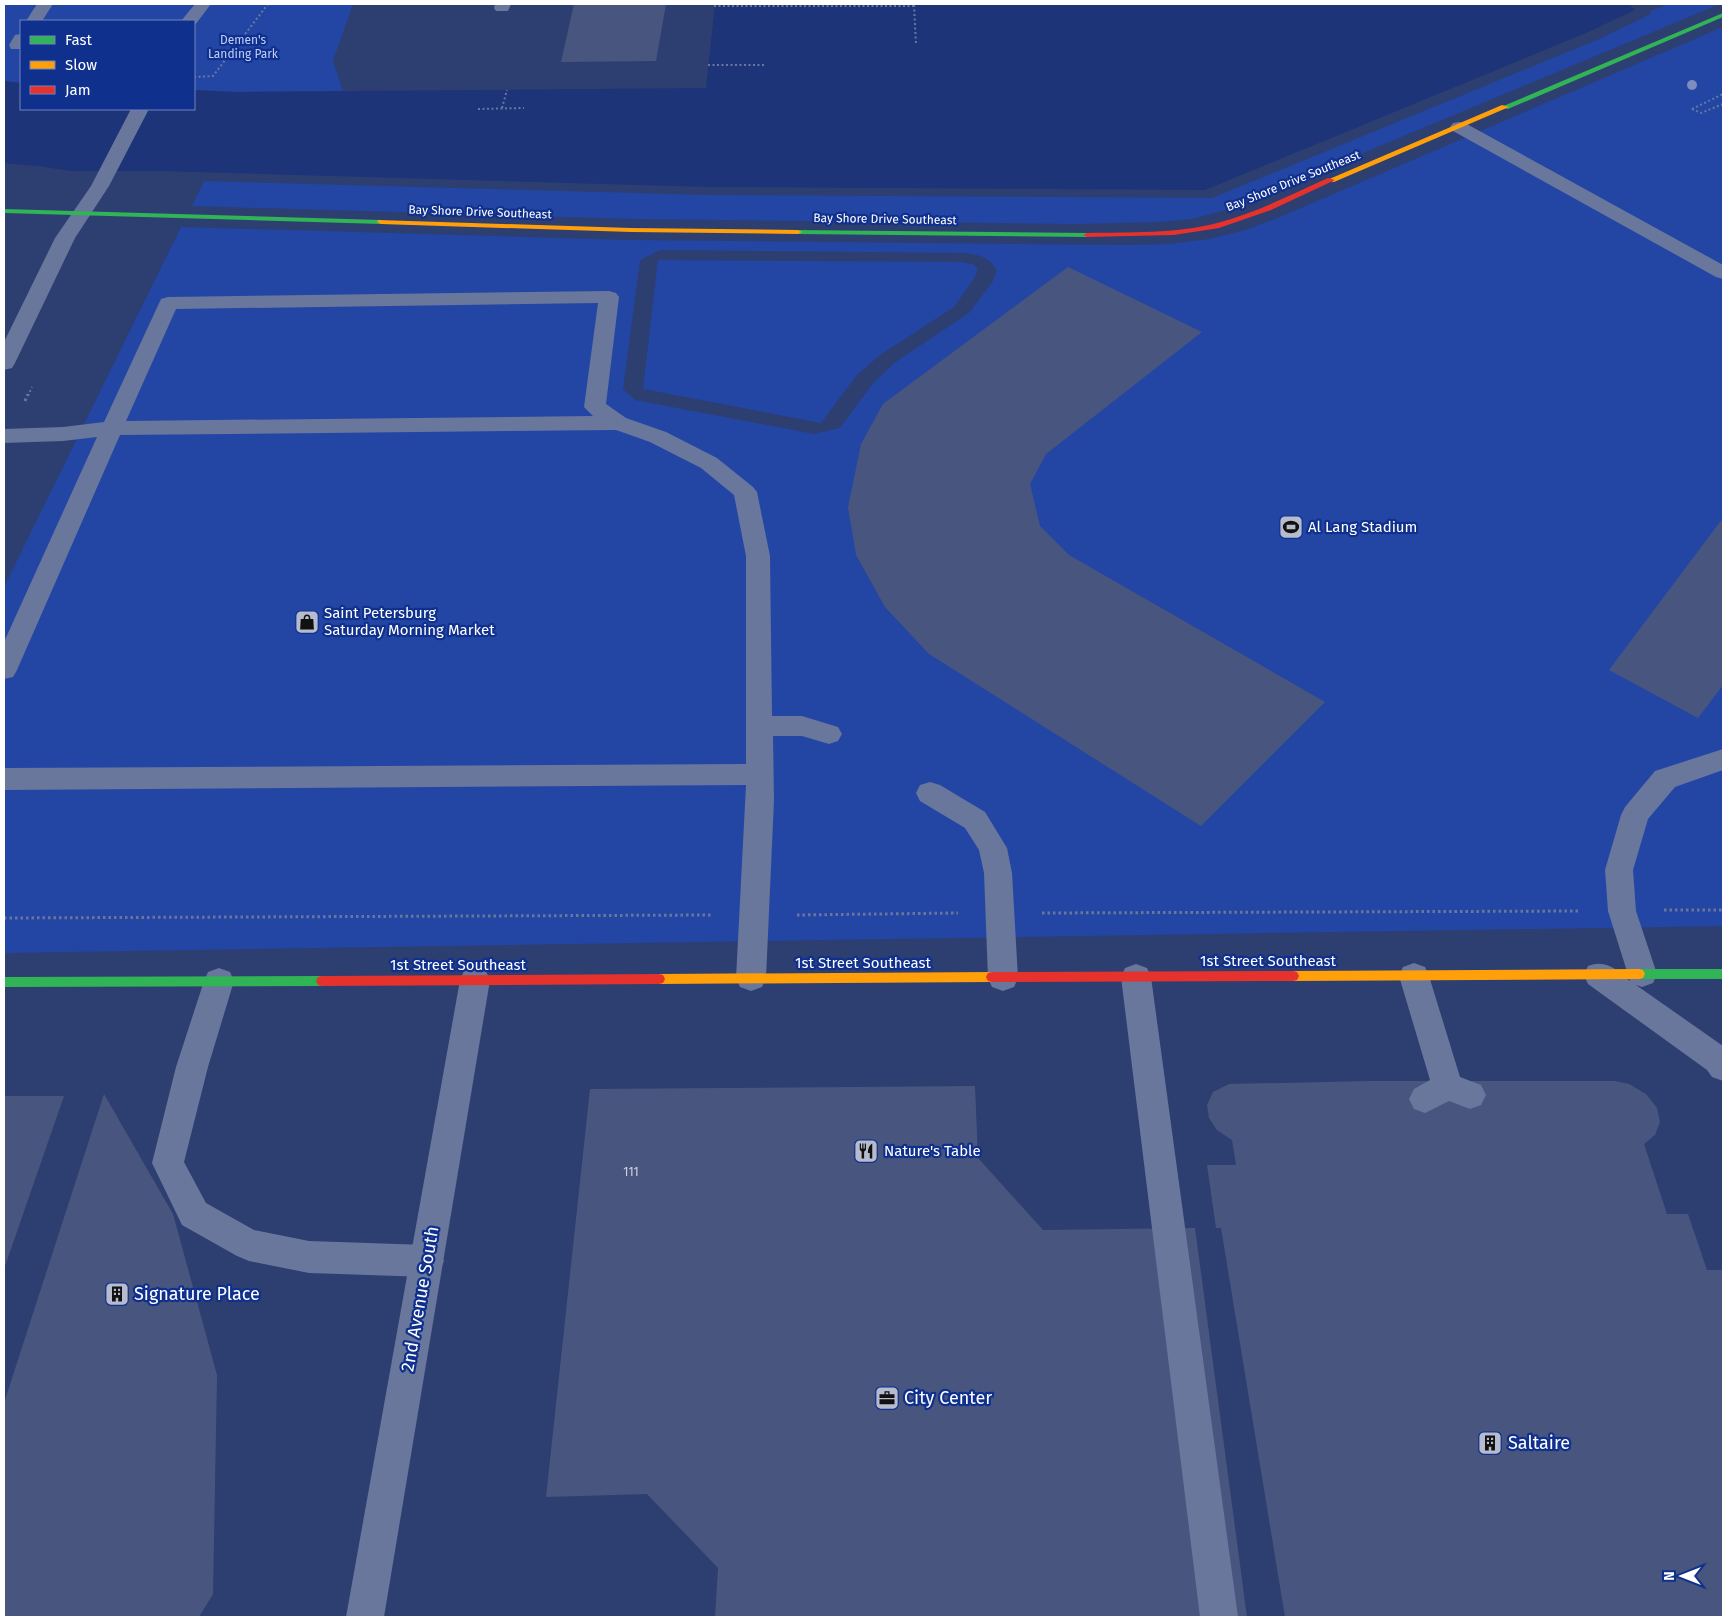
<svg xmlns="http://www.w3.org/2000/svg" width="1727" height="1621" font-family="'Fira Sans',sans-serif">
<style>
.green{fill:#2346a5;fill-rule:evenodd}
.water{fill:#1e3479}
.building{fill:#48567f}
.lines{fill:none;stroke-linecap:round;stroke-linejoin:round}
.path-far1{stroke:#69779d;stroke-width:2;stroke-dasharray:2 2.5;stroke-linecap:butt}
.path{stroke:#69779d;stroke-width:3;stroke-dasharray:2.5 3;stroke-linecap:butt}
.lane{fill:#69779d;fill-rule:evenodd}
.street{fill:#69779d;fill-rule:evenodd}
.fast{fill:#30b455;fill-rule:evenodd}
.slow{fill:#ff9f0a;fill-rule:evenodd}
.jam{fill:#e5322d;fill-rule:evenodd}
.tree{fill:#7d8ebe}
.labels{text-anchor:middle;dominant-baseline:central;stroke-width:4.5;stroke-linejoin:round;paint-order:stroke}
.far-park-label{font-size:12px;fill:#bfd0fd;stroke:#10308d}
.far-street-label{font-size:12px;fill:#fff;stroke:#10308d}
.number-label{font-size:12px;fill:#d1d5df}
.poi-label{font-size:15px;fill:#fff;stroke:#10308d;text-anchor:start}
.street-label{font-size:15px;fill:#fff;stroke:#10308d}
.near-poi-label{font-size:18px;fill:#fff;stroke:#10308d;text-anchor:start}
.near-street-label{font-size:18px;fill:#fff;stroke:#10308d}
</style>
<rect width="100%" height="100%" fill="#2d3e70"/>
<path class="green" d="M4,4h349l-20,57 10,30 -106,1 -43,-2v-69h-173v62l-17,-2z
M1662,4h58l-470,196 -28,11 -30,8 -32,3 -86,2 -440,-5 -442,-13 12,-25 503,14 505,3 387,-159 50,-24 2,-4 13,-5z
M1723,27v899l-1719,27v-366l177,-360 447,13 500,5 41,-1 40,-5 37,-9 34,-13zM660,250l305,3c14,2 25,4 32,18l-4,10 -24,32 -72,48 -23,21 -34,46 -26,6 -179,-34 -12,-11 17,-129z
M658,260l302,2 12,2 6,4 -3,9 -21,30 -74,48 -24,21 -35,47 -178,-34z"/>
<path class="water" d="M715,4h914l6,6 -49,23 -381,157 -496,-3 -552,-16h-86l-33,-5 -34,-3v-82l17,2v26h173v-19l43,2 469,-4z"/>
<path class="building" d="M574,4h92l-10,57 -95,1z
M1068,267l134,65 -156,122 -16,30 10,42 29,29 256,147 -124,124 -272,-172 -44,-47 -29,-52 -8,-48 13,-63 22,-40z
M1723,518v167l-25,33 -89,-48z
M1370,1081h245l14,3 17,10 11,14 3,14 -5,13 -11,9 23,70h21l19,56h16v347h-438l-64,-389h-5l-9,-63h29l-4,-25 -15,-10 -8,-12 -2,-13 6,-13 16,-8z
M975,1086l3,72 65,72 152,-2 52,389h-532l3,-49 -71,-74 -101,3 44,-408z
M104,1094l69,120 44,161 -4,219 -14,23h-195v-214z
M4,1096h60l-60,173z"/>
<g class="lines">
<path class="path-far1" d="M914,5l2,39
M714,6h200
M708,65h56
M194,77l19,-1 55,-72
M502,108l5,-18
M478,109l46,-1
M1692,109l31,-15
M1692,109l9,4 22,-9
M28,396l4,-9"/>
<path class="path" d="M25,401l3,-7
M1664,910h59
M1042,913l539,-2
M797,915l161,-2
M4,918l707,-3"/>
<path class="lane" d="M37,4h16l-11,17h-16z
M495,4h16l-3,7h-12l-2,-3z
M21,34v15h-10l-2,-4 6,-10z
M1459,122l6,1 258,142v14l-7,-2 -263,-146 -3,-4 3,-4z
M609,291l7,2 3,4 -13,107 20,14 40,14 51,26 36,29 4,5 13,64 2,160h30l36,11 4,7 -4,7 -9,3 -27,-8h-29l1,64 -8,178 -4,9 -11,4 -11,-4 -4,-9 10,-193 -742,5v-22l742,-4v-208l-12,-61 -33,-27 -51,-26 -34,-12 -496,5 -103,235 -4,7 -9,2v-37l93,-205 -34,4 -59,2v-14l59,-2 41,-5 57,-123 7,-2zM598,303l-14,104 9,9 -467,5 50,-112z
M1723,749v21l-48,17 -27,32 -15,51 3,41 21,63 -4,9 -11,4 -6,-2 87,61v35l-11,-4 -5,-7 -119,-86 -4,-9 4,-9c19,-7 28,4 42,15l-22,-70 -3,-41 16,-55 4,-8 30,-36z
M930,782l10,3 45,27 22,36 5,25 6,105 -4,9 -11,4 -11,-4 -4,-9 -4,-105 -5,-23 -14,-22 -45,-27 -4,-8 4,-8z
M1414,963l11,4 4,9 31,101 21,8 5,10 -5,10 -11,4 -21,-8 -24,12 -11,-4 -5,-10 5,-10 16,-9 -31,-104 4,-9z
M1136,964l11,4 4,9 87,640h-38l-79,-640 4,-9z
M219,968l11,4 4,9 -26,86 -24,95 22,41 48,27 55,11 118,4 12,4 5,12 -5,12 -12,4 -118,-4 -60,-12 -12,-5 -55,-31 -30,-62 24,-96 28,-86 4,-9z"/>
<path class="street" d="M195,4h16l-16,21 -1,-4h-13z
M131,109h18l-40,77 -34,52 -60,125 -3,5 -8,2v-28l51,-104 36,-52z
M475,967l11,4 4,9 -106,637h-38l114,-637 4,-9z"/>
<path class="fast" d="M1723,13v4l-215,92 -7,-2z
M4,209l377,11 4,2 -4,2 -377,-11z
M795,230l292,3 4,2 -4,2 -289,-3 -4,-2z
M1639,969h84v10h-84l-4,-1 -2,-4 2,-4z
M322,976l4,1 2,4 -2,4 -4,1 -318,1v-10z"/>
<path class="slow" d="M1502,105l7,2 -175,75 -7,-2z
M378,220l253,8 167,2 4,2 -4,2 -167,-2 -250,-8 -4,-2z
M1639,969l4,1 2,4 -2,4 -4,1 -346,2 -4,-1 -2,-4 2,-4 4,-1z
M992,972l4,1 2,4 -2,4 -4,1 -333,2 -4,-1 -2,-4 2,-4 4,-1z"/>
<path class="jam" d="M1328,178l7,2 -64,30 -52,18 -45,7 -87,2 -4,-2 4,-2c43,-1 88,1 130,-10 39,-10 75,-29 111,-45z
M1293,971l4,1 2,4 -2,4 -4,1 -301,1 -4,-1 -2,-4 2,-4 4,-1z
M659,974l4,1 2,4 -2,4 -4,1 -337,2 -4,-1 -2,-4 2,-4 4,-1z"/>
</g>
<circle class="tree" cx="1692" cy="85" r="5"/>
<defs>
<g id="stadium-square" transform="scale(1.25)"><rect x="-9" y="-9" width="18" height="18" rx="4" fill="#b6bbcd" stroke="#10308d"/><path d="M0-5a6.5 5 0 1 0 0 10a6.5 5 0 1 0 0-10ZM-3.5-1.8h7v3.6h-7Z" fill="#111"/></g>
<g id="shop-square" transform="scale(1.25)"><rect x="-9" y="-9" width="18" height="18" rx="4" fill="#b6bbcd" stroke="#10308d"/><path d="M-5-2.5h2.3a2.7 3.5 0 0 1 5.4 0H5L5.5 6h-11ZM-1.5-2.5h3a1.5 2.3 0 0 0-3 0Z" fill="#111"/></g>
<g id="restaurant-square" transform="scale(1.25)"><rect x="-9" y="-9" width="18" height="18" rx="4" fill="#b6bbcd" stroke="#10308d"/><path d="M-5-6h1v4h1v-4h1v4h1v-4h1v5L-1.5 .5V6h-2V.5L-5-1ZM5-6V6H3V1.5H1.5Q1.5-4 5-6Z" fill="#111"/></g>
<g id="building-square" transform="scale(1.25)"><rect x="-9" y="-9" width="18" height="18" rx="4" fill="#b6bbcd" stroke="#10308d"/><path d="M-4-6H4V6H1V3H-1V6H-4ZM-2.5-4.3h1.7v1.8h-1.7ZM.8-4.3h1.7v1.8H.8ZM-2.5-1h1.7V.8h-1.7ZM.8-1h1.7V.8H.8Z" fill="#111"/></g>
<g id="office-square" transform="scale(1.25)"><rect x="-9" y="-9" width="18" height="18" rx="4" fill="#b6bbcd" stroke="#10308d"/><path d="M-6-3h4V-5.5h4V-3h4V5H-6ZM-1-4.5V-3h2v-1.5ZM-6 0V1H6V0Z" fill="#111"/></g>
</defs>
<g fill-rule="evenodd">
<use href="#stadium-square" x="1291" y="527"/>
<use href="#shop-square" x="307" y="622"/>
<use href="#restaurant-square" x="866" y="1151"/>
<use href="#building-square" x="117" y="1294"/>
<use href="#office-square" x="887" y="1398"/>
<use href="#building-square" x="1490" y="1443"/>
</g>
<g class="labels">
<g class="far-park-label">
<text x="243" y="40">Demen's<tspan x="243" dy="14">Landing Park</tspan></text>
</g>
<g class="far-street-label">
<text transform="translate(1293 181) rotate(-22)">Bay Shore Drive Southeast</text>
<text transform="translate(480 212) rotate(2)">Bay Shore Drive Southeast</text>
<text transform="translate(885 219) rotate(1)">Bay Shore Drive Southeast</text>
</g>
<g class="number-label">
<text x="631" y="1172">111</text>
</g>
<g class="poi-label">
<text x="1308" y="527">Al Lang Stadium</text>
<text x="324" y="613">Saint Petersburg<tspan x="324" dy="17">Saturday Morning Market</tspan></text>
<text x="884" y="1151">Nature's Table</text>
</g>
<g class="street-label">
<text x="1268" y="961">1st Street Southeast</text>
<text x="863" y="963">1st Street Southeast</text>
<text x="458" y="965">1st Street Southeast</text>
</g>
<g class="near-poi-label">
<text x="134" y="1294">Signature Place</text>
<text x="904" y="1398">City Center</text>
<text x="1508" y="1443">Saltaire</text>
</g>
<g class="near-street-label">
<text transform="translate(420 1299) rotate(-80)">2nd Avenue South</text>
</g>
</g>
<rect width="1727" height="1621" fill="none" stroke="#ffffff" stroke-width="10"/>
<rect x="20" y="20" width="175" height="90" fill="#10308d" stroke="#7083bb"/>
<rect x="30" y="36" width="25" height="8" fill="#30b455" stroke="#7083bb"/>
<text x="65" y="45" font-size="15" fill="#ffffff">Fast</text>
<rect x="30" y="61" width="25" height="8" fill="#ff9f0a" stroke="#7083bb"/>
<text x="65" y="70" font-size="15" fill="#ffffff">Slow</text>
<rect x="30" y="86" width="25" height="8" fill="#e5322d" stroke="#7083bb"/>
<text x="65" y="95" font-size="15" fill="#ffffff">Jam</text>
<g transform="translate(1682 1576) rotate(270)" stroke="#10308d" stroke-width="4" paint-order="stroke">
<path d="M0-4L9 19L0 12L-9 19Z" fill="#ffffff"/>
<text y="-8" font-size="14" font-weight="bold" text-anchor="middle" fill="#ffffff">N</text>
</g>
</svg>
